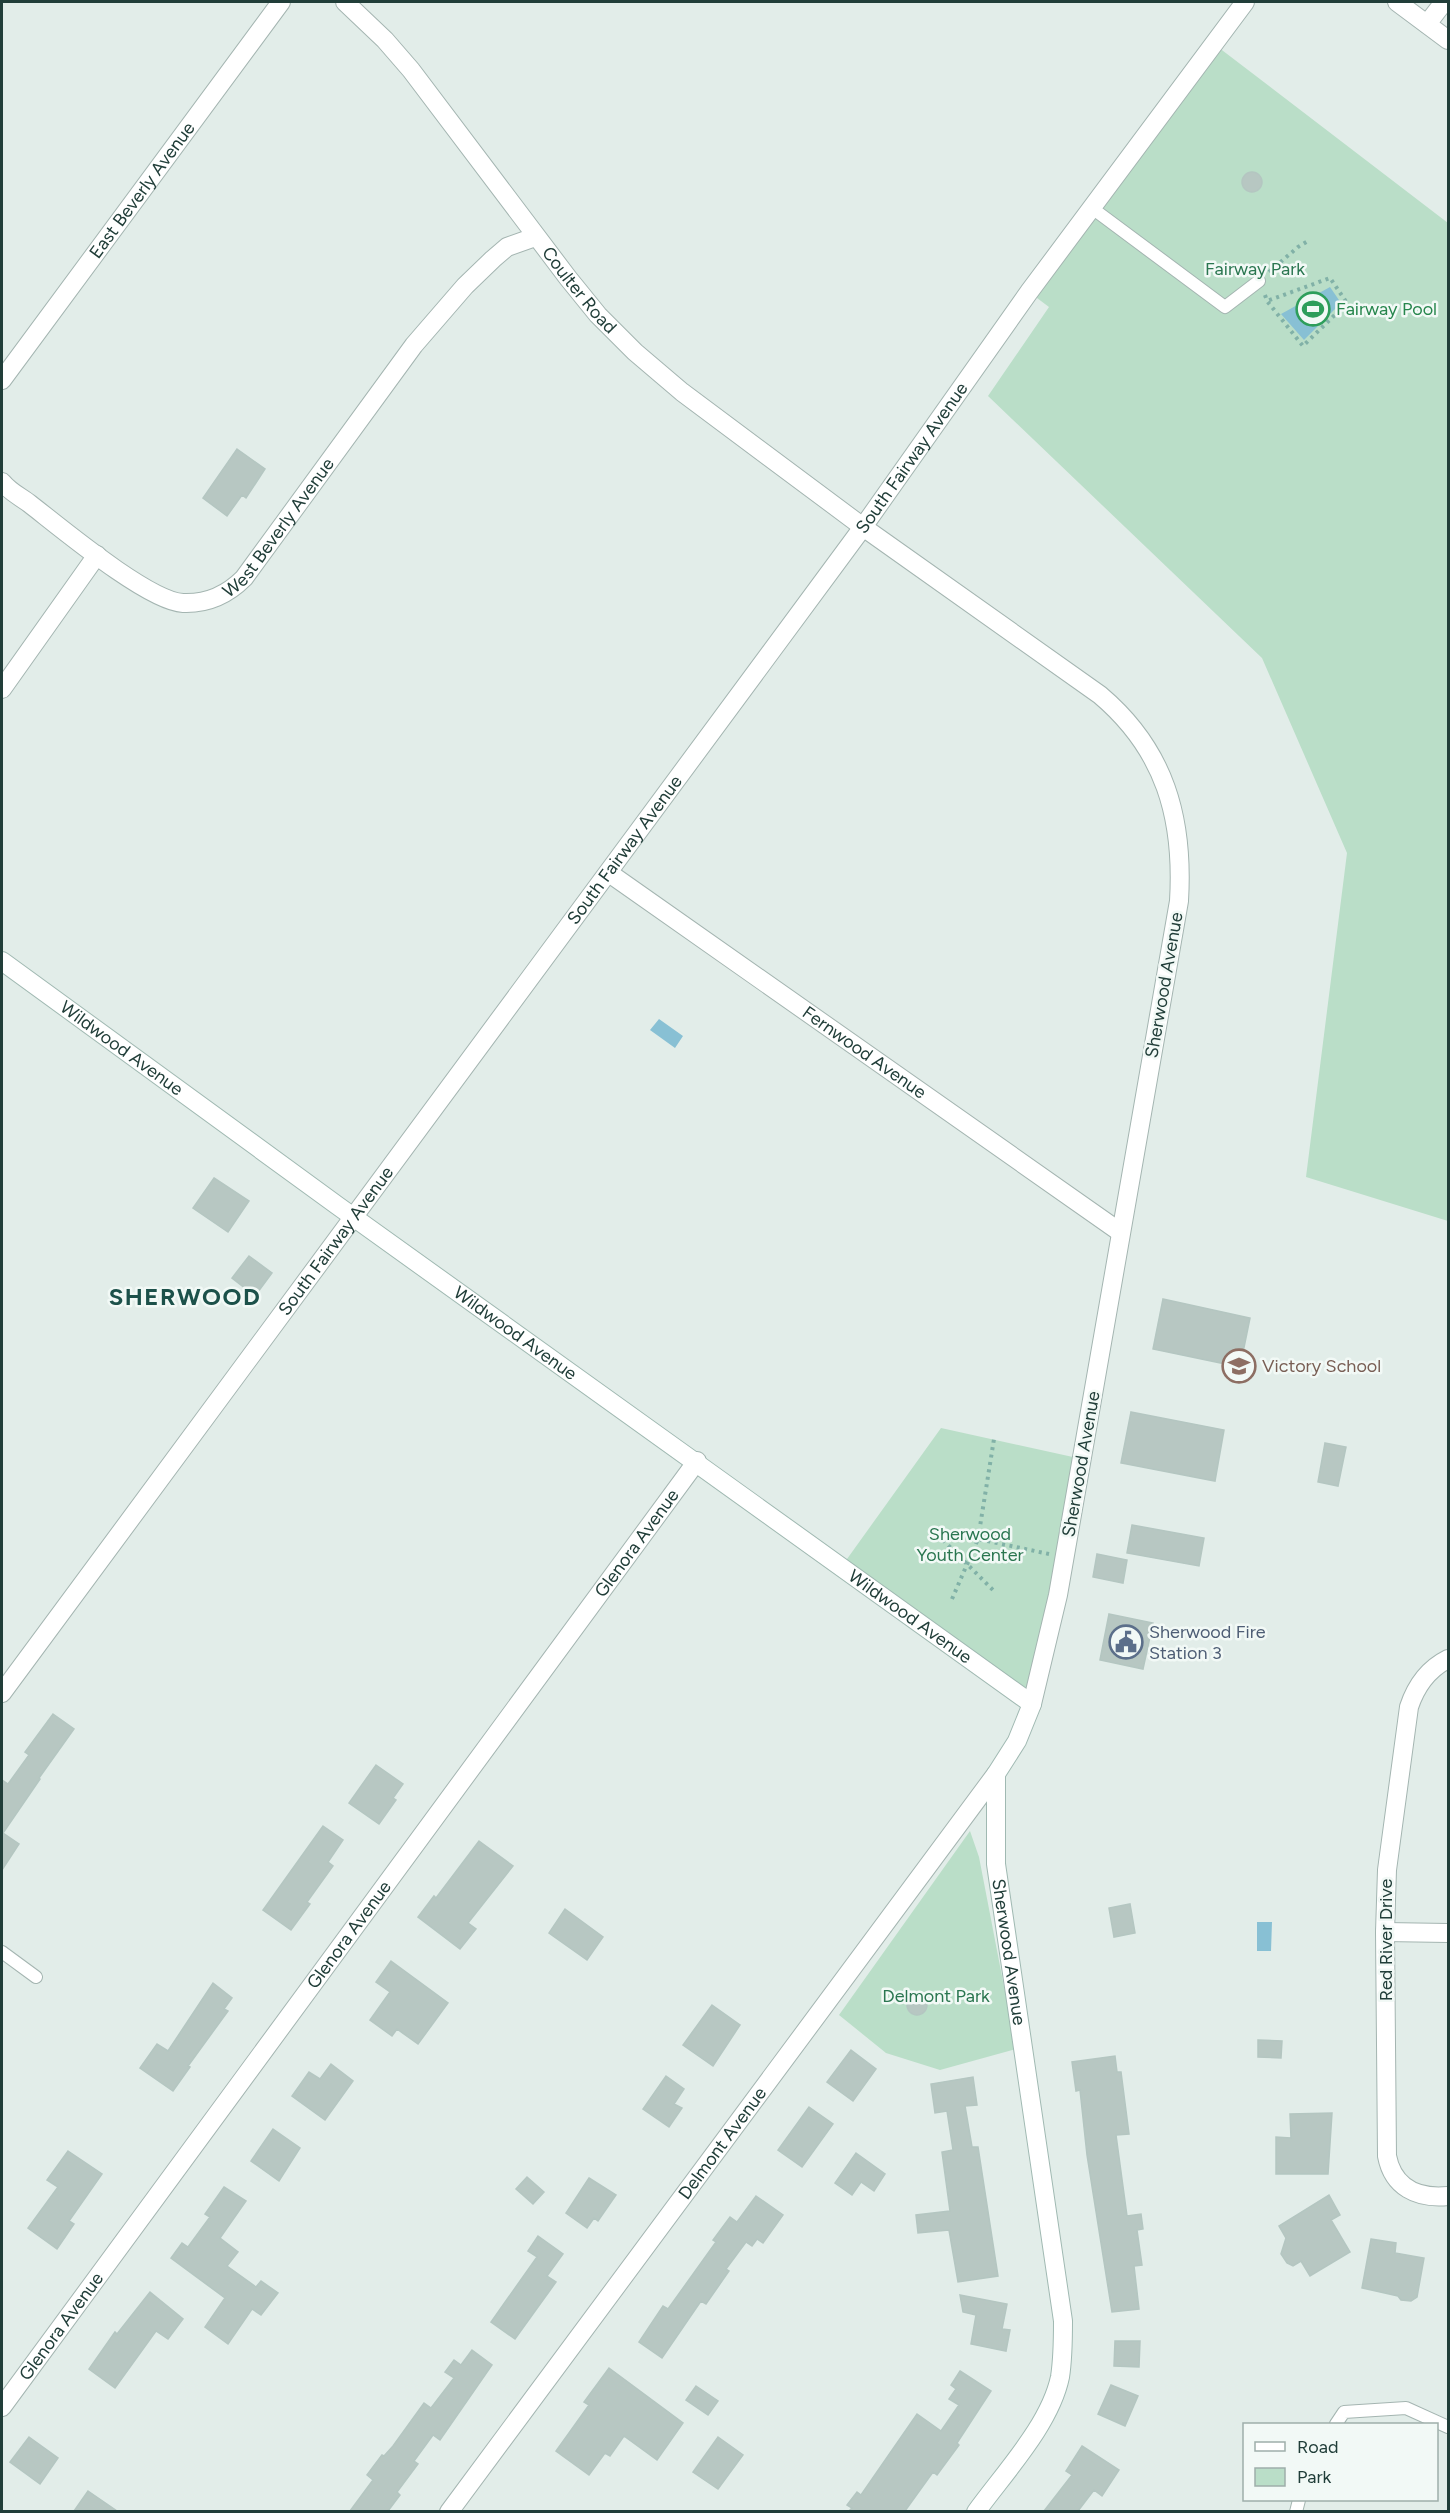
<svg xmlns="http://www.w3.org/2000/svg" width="1450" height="2513" font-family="Figtree,sans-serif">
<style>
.green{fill:#badec8}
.water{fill:#88c0d4}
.building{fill:#b7c7c2;stroke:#b4c6c1;stroke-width:1.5}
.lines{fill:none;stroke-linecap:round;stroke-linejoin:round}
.lane-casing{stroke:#a4b5b1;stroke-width:14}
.street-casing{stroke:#a4b5b1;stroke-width:20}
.secondary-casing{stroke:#a0b9b2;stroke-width:20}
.path{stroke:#81b1a7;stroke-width:4;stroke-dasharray:3 4.5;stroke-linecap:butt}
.lane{stroke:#fff;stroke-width:12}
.street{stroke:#fff;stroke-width:18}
.secondary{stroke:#fff;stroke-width:18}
.labels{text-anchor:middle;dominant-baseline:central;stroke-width:5;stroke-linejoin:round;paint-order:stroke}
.street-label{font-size:18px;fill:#213e39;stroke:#f2f9f6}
.park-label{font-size:18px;fill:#2a7650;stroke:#f2f9f6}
.leisure-label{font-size:18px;fill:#27864d;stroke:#f2f9f6;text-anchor:start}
.education-label{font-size:18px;fill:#785e54;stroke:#f2f9f6;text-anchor:start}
.service-label{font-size:18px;fill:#4e5e75;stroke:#f2f9f6;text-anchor:start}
.district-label{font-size:24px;font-weight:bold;letter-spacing:1.5px;fill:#1c514a;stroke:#f2f9f6}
</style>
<rect width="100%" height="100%" fill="#e2ede9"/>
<path class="green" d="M1214,44l234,179v998l-142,-44 41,-324 -85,-195 -274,-262 61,-89 -20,-15z
M941,1428l141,31 -50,245 -190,-138z
M970,1831l9,26 37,192 -76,21 -54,-17 -47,-38z"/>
<path class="water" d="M1330,287l11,16 -37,37 -23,-26z
M659,1019l24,17 -8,12 -25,-18z
M1257,1922h15l-1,29h-14z"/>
<path class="building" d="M1242 182a10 10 0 1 1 20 0a10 10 0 1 1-20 0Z
M237,449l28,20 -19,29 -4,-3 -15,21 -24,-18z
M214,1178l35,23 -21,31 -35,-24z
M249,1256l23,17 -17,23 -23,-18z
M1163,1299l87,19 -10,49 -87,-18z
M1131,1412l93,18 -9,51 -94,-18z
M1325,1443l21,4 -8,39 -20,-4z
M1132,1525l72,13 -5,28 -72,-13z
M1097,1554l30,6 -4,23 -30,-6z
M1109,1614l44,9 -10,46 -43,-9z
M53,1714l21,15 -35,49 1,1 -37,54 16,11 -17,26v-90l6,4 21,-29 -4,-3z
M376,1765l27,19 -10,14 3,2 -17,24 -30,-21z
M323,1826l20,14 -15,22 5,4 -26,36 3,2 -19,26 -28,-20z
M479,1841l34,25 -45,57 8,6 -16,20 -42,-32 16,-21 2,2z
M1130,1904l5,29 -21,4 -5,-29z
M565,1909l38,28 -16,23 -38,-27z
M391,1961l57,42 -30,41 -21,-15 -5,7 -22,-16 20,-28 -14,-10z
M213,1983l19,15 -8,11 4,2 -40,55 2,1 -17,24 -33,-23 17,-24 11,7z
M907 2005a10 10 0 1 1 20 0a10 10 0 1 1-20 0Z
M712,2005l28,20 -27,41 -30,-21z
M1258,2040l24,1 -1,17 -23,-1z
M851,2050l25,19 -23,32 -26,-19z
M1115,2056l2,16h4l8,62 -13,1 11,81 14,-2 2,15 -6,1 5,35 -8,1 5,43 -27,3 -25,-157 -7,-65 -4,1 -4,-29z
M331,2064l22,17 -28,39 -33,-24 17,-24 11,7z
M666,2076l18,13 -10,15 8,4 -13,19 -26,-18z
M973,2077l4,28 -12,1 7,41h6l20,129 -40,6 -9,-52 -31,3 -2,-18 34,-4 -8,-59 11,-2 -6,-39 -12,2 -4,-29z
M809,2107l24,17 -31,43 -24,-17z
M1332,2113l-4,61h-52v-37l15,1 -1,-24z
M273,2129l27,19 -21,33 -28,-20z
M68,2151l34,23 -33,47 5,3 -17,25 -29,-21 30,-41 -11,-7z
M856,2153l29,21 -11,17 -13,-9 -9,13 -17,-12z
M527,2177l17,15 -11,12 -17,-15z
M589,2178l27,17 -18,26 -4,-3 -7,10 -21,-15z
M224,2187l22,14 -26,37 18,14 -11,14 29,21 5,-6 17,12 -17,22 -9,-6 -24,35 -23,-17 20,-29 -54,-40 11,-15 6,4 22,-30 -5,-3z
M1329,2195l11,20 -9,5 19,32 -40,24 -9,-15 -8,5 -6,-3 -6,-9 5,-16 -7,-12z
M756,2196l27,19 -20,28 -6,-4 -5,7 -6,-4 -20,27 3,2 -23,33 -5,-3 -39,57 -23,-16 24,-36 5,3 48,-67 -3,-2 17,-23 7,5z
M538,2236l25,18 -16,22 9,6 -41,57 -24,-17 46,-65 -9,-6z
M1371,2239l25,4 -1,10 29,5 -7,39 -6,4 -10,-1 -3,-4 -36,-8z
M150,2292l33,27 -15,20 -12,-8 -41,57 -26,-19 26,-37 2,2z
M960,2295l47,9 -5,25 8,1 -4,21 -35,-7 5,-29 -13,-3z
M1115,2341h25l-1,26 -25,-1z
M472,2350l20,15 -52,75 -7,-5 -19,26 4,3 -21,28 3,3 -12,16h-38l23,-31 -6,-5 15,-20 2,1 9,-10 31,-43 7,5 23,-30 -9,-6 9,-12 7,5z
M609,2368l74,55 -26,37 -33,-24 -14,20 -5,-3 -16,22 -33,-24 33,-46 -5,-3z
M960,2371l31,20 -34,52 2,2 -22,30 -4,-3 -28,39h-56l3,-3 -5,-3 10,-13 4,3 56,-81 24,17 18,-26 -10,-6 7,-10 -5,-4z
M1111,2385l27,11 -13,30 -27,-12z
M696,2386l22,15 -10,14 -22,-15z
M29,2437l29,21 -18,26 -30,-22z
M718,2437l25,18 -25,34 -25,-17z
M1082,2446l37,24 -17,26 -8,-6 -16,21h-34l28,-36 -6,-4z
M88,2491l29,20h-43z"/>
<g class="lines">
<g class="lane-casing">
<path id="lane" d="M1092,208l133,99 34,-26
M2,1952l34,25
M1336,2424l8,-12 62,-4 42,19
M1296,2512l3,-12"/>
</g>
<g class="street-casing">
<g id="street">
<path id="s1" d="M345,2l40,38 26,30 157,208 30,37 37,37 47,40 181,135 237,168c65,55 84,123 79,206l-121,694 -26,109"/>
<path d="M1397,2l51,38"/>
<path d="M1427,24l17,-22"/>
<path id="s2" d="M2,380l279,-378"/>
<path id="s3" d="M2,482c8,10 19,15 28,22 31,24 118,97 153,99 24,1 44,-8 61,-25l170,-233 51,-59 28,-27 14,-12 28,-10"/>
<path d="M2,689l95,-134"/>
<path id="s4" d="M609,873l511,359"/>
<path d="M1448,1659c-20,10 -32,27 -39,48l-22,163 -2,62 2,224c6,31 30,43 61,40"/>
<path id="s5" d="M2,1693l861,-1166 166,-235 216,-290"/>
<path d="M1385,1932l63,1"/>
<path id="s6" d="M2,2407l695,-946"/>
<path id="s7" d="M449,2512l547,-738"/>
</g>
</g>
<g class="secondary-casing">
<g id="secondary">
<path id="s8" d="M2,961l336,245 694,498 -15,37 -21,33v90l67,457c0,19 0,37 -3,56 -10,48 -56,96 -84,135"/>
</g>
</g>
<path class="path" d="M1269,272l29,-25 10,-6
M1265,295l2,6 36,45 44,-43 -17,-25 -63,23
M978,1539l16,-100
M943,1540l50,50
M952,1599l26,-60 71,15"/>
<use href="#lane" class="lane"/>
<use href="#street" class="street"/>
<use href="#secondary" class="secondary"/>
</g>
<defs>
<g id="stadium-ring" transform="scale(1.725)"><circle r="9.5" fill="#f2f9f6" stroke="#2e9e5b" stroke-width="1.5"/><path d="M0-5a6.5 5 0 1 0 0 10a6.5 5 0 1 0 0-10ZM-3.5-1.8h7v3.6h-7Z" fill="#2e9e5b"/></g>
<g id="school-ring" transform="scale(1.725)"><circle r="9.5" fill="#f2f9f6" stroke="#8d6e63" stroke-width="1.5"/><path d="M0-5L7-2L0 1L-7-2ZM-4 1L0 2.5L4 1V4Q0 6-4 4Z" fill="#8d6e63"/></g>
<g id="civic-ring" transform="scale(1.725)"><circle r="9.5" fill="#f2f9f6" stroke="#5c6f8a" stroke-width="1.5"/><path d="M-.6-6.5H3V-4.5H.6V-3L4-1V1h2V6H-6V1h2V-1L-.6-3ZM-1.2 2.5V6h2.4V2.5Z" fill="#5c6f8a"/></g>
</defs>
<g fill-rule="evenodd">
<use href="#stadium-ring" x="1313" y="309"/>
<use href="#school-ring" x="1239" y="1366"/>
<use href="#civic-ring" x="1126" y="1642"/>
</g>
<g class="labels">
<g class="street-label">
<text stroke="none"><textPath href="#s2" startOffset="236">East Beverly Avenue</textPath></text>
<text stroke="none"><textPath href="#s1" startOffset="372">Coulter Road</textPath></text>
<text stroke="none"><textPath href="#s5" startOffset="1534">South Fairway Avenue</textPath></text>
<text stroke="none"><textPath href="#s3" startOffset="348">West Beverly Avenue</textPath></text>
<text stroke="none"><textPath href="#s5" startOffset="1048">South Fairway Avenue</textPath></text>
<text transform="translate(1164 985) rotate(-80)">Sherwood Avenue</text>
<text stroke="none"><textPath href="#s8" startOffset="148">Wildwood Avenue</textPath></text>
<text stroke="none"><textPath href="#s4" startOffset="312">Fernwood Avenue</textPath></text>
<text stroke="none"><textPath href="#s5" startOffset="562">South Fairway Avenue</textPath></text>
<text stroke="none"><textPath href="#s8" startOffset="634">Wildwood Avenue</textPath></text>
<text transform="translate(1081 1464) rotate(-80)">Sherwood Avenue</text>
<text stroke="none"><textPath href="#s6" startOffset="1072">Glenora Avenue</textPath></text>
<text stroke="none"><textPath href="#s8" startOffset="1120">Wildwood Avenue</textPath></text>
<text stroke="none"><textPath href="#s6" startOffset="586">Glenora Avenue</textPath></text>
<text transform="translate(1386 1940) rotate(-90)">Red River Drive</text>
<text stroke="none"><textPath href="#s8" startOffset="1528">Sherwood Avenue</textPath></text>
<text stroke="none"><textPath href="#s7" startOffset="459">Delmont Avenue</textPath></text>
<text stroke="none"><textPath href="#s6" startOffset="100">Glenora Avenue</textPath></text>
</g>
<g class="park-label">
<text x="1255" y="269">Fairway Park</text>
<text x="970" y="1534">Sherwood<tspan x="970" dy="21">Youth Center</tspan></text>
<text x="936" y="1996">Delmont Park</text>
</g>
<g class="leisure-label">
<text x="1336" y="309">Fairway Pool</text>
</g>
<g class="education-label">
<text x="1262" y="1366">Victory School</text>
</g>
<g class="service-label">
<text x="1149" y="1632">Sherwood Fire<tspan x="1149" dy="21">Station 3</tspan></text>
</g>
<g class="district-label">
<text x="185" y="1296">SHERWOOD</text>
</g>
</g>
<rect width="1450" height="2513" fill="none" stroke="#213e39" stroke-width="6"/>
<rect x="1243" y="2423" width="195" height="78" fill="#f2f9f6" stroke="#9eaeaa" stroke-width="1.5"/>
<rect x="1255" y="2442" width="30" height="9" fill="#ffffff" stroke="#9eaeaa" stroke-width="1.5"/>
<text x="1297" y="2453" font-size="18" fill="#213e39">Road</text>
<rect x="1255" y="2468" width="30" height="18" fill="#badec8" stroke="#9eaeaa" stroke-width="1.5"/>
<text x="1297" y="2483" font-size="18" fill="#213e39">Park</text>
</svg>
